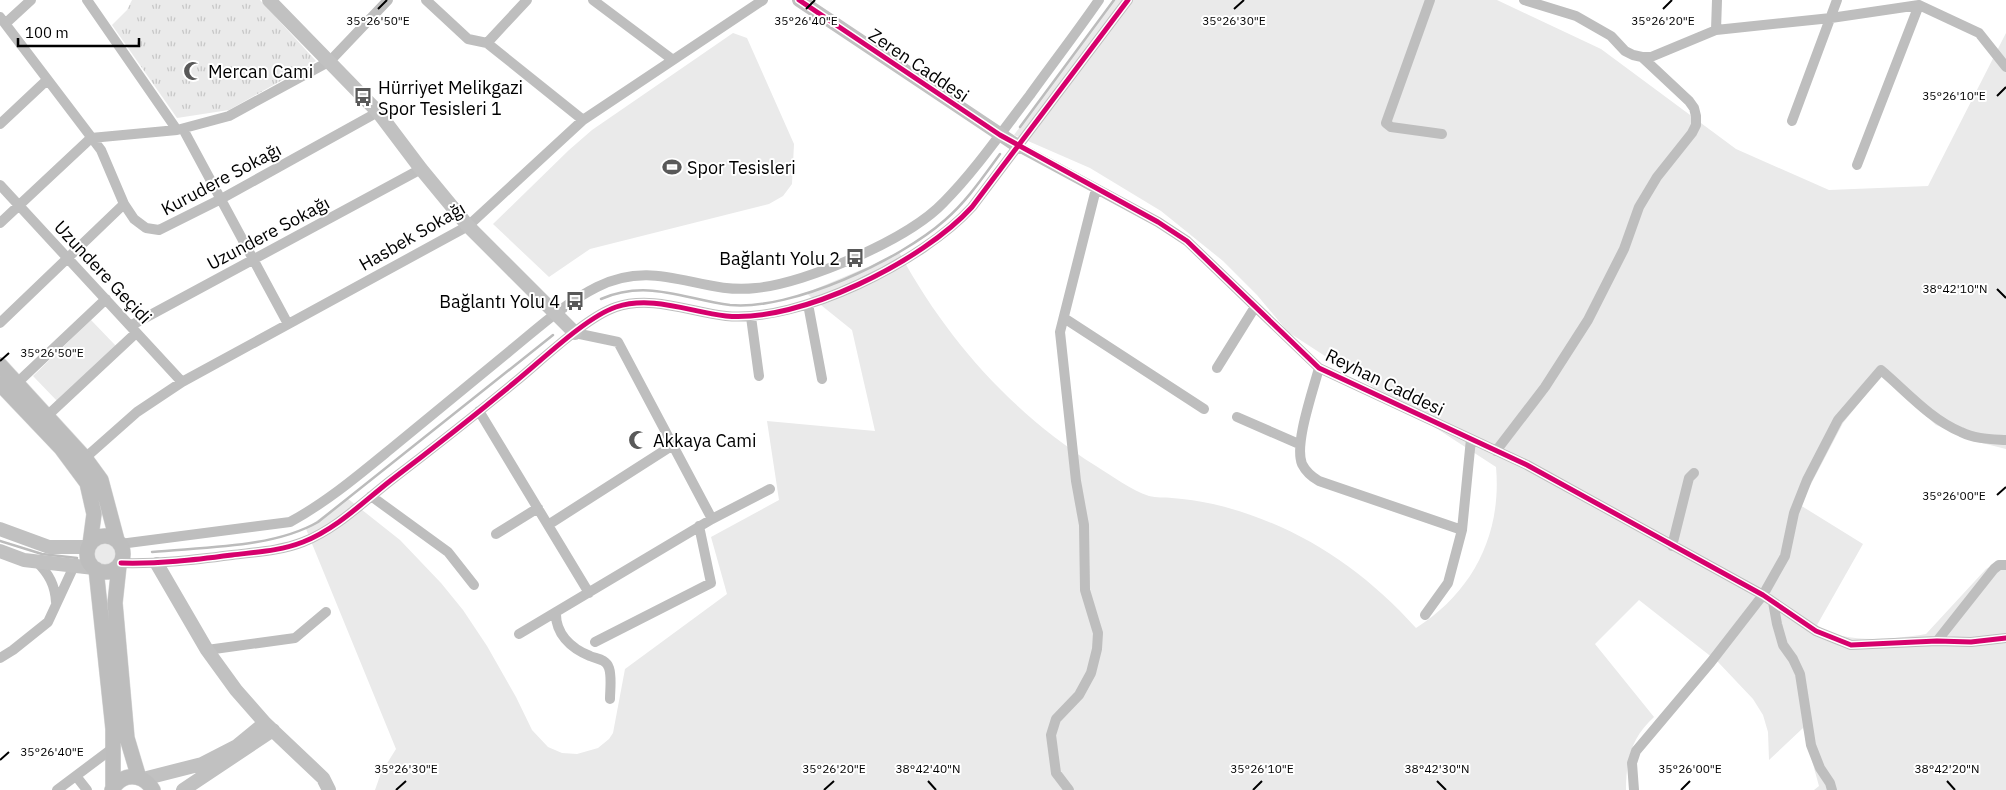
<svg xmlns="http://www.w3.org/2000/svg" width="2006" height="790" font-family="'IBM Plex Sans',sans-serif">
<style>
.grass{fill:#eaeaea}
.park{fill:url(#park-tufts)}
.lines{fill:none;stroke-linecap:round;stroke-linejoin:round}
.stream{stroke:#bcbcbc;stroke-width:2.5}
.primary-casing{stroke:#dbdbdb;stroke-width:16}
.street{stroke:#bebebe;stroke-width:10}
.secondary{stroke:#c1c1c1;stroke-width:14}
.primary{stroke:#bdbdbd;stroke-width:15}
.cycleway-casing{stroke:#fff;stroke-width:8}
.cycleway{stroke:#d6006c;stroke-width:5}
.ticks{fill:none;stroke:#000;stroke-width:2}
.labels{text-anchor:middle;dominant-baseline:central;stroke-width:4;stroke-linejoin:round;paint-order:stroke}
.street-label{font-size:18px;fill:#000;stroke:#fff}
.poi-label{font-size:18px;fill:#000;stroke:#fff;text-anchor:start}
.ticks-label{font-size:12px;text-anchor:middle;fill:#000;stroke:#fff;stroke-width:4;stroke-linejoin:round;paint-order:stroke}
</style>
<defs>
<pattern id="park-tufts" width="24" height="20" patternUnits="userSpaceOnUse" patternTransform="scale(1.25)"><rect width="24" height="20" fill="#eaeaea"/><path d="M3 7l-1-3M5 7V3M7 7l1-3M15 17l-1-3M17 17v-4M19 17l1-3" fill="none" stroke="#c7c7c7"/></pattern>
</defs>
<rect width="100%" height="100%" fill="#fff"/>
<path class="grass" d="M1113,0h384l104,49 135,100 93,41 99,-4 78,-153v416l-28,-7 -42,-17 -55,-49 -38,47 -43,82 63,39 -46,81c25,20 79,14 109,9l60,-65 14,-9 6,1v229h-192l5,-4 -16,-58 -34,32 -1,-28 -5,-17 -10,-16 -35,-37 -79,-62 -44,44 59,73c-23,21 -28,43 -28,73h-1251l6,-17 15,-24 -90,-220 41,-31 53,42 41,43 22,27 24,36 29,51 16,33 16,17 14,6 15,1 21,-6 11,-9 4,-6 12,-64 102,-75 -16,-57 68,-37 -12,-79 108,10 -23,-101 -46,-37 64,-27 29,-14c47,87 113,161 197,214 16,10 35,24 53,30 7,2 16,1 23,2 14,1 27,3 41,6 81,19 148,63 203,124 57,-36 86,-94 80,-161l-208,-135 -31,-37 -34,-34 -62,-50 -71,-43 -76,-33z
M733,33l14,5 47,106 -2,40 -9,12 -14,8 -179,45 -41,28 -56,-53 76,-74 23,-20z
M91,320l25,26 -58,56 -25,-26z
M94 554a11 11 0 1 1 22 0a11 11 0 1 1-22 0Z"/>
<path class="park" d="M132,0h128l56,61 -87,49 -52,8 -65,-93 15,-15z"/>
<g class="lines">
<path class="stream" d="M1020,127l94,-127
M601,299c46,-20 83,0 129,6 61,6 170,-45 215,-85 22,-19 38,-43 55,-66
M0,541l42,13 35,4
M152,552c52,-5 121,-4 166,-30l235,-187"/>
<g class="primary-casing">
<path id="primary" d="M0,365l85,93 16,22 16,60
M0,384l61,64 26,35 7,31 -4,30
M87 554a18 18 0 1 1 36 0a18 18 0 1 1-36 0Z
M119,566l-4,37 12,135 12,40
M96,569l17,160v59
M112,790c10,-18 31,-17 41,0"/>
</g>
<path class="street" d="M87,0l90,130
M426,0l42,39 19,4 96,77
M593,0l80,60
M1430,0l-44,123 5,4 51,7
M1524,0l52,16 35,20 14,15 8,4 9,2h9l65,-27 115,-12 88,-13 60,28 27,34
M0,17l101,133 23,54 10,15 12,9 13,2 62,-31 157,-87
M6,23l25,-23
M1716,30l1,-30
M487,43l40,-43
M1792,121l45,-121
M0,124l47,-44
M183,129l105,195
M91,138l86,-8 52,-14 101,-55 58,-61
M1019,147l139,75 29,19 132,127 208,97 236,130 53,36 35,14 86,-4 34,1 35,-4
M1857,165l62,-160
M0,185l182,197
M0,223l91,-85
M808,304l14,75
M751,317l8,59
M1064,318l140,91
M0,323l124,-119
M130,326l291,-157
M575,333l43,9 94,177
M1217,368l38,-61
M1319,368c-6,23 -25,76 -17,96 4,8 10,13 17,17l143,49 9,-91
M17,383l89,-84
M479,411l110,182
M47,416l89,-83
M1237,417l62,27
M1496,451l49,-64 43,-67 36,-71 15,-42 18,-30 35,-44 4,-8v-9l-2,-8 -5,-7 -47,-44
M85,458l52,-46 45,-30 286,-156 115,-106 180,-120
M371,496l77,56 26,33
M548,525l125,-80
M496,534l42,-26
M120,544l170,-22c37,-20 70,-48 103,-75 39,-32 78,-64 118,-97 27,-22 54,-47 86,-63 60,-30 102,8 159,1 51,-5 153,-49 188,-86 31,-31 59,-72 86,-107 23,-32 47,-63 69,-95
M1672,546l17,-68 5,-5
M37,562c12,12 18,23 19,40
M121,563c39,1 72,-3 111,-8 24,-3 48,-4 71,-13 33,-13 59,-39 87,-61 42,-32 84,-65 125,-99 26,-21 71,-65 101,-75 36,-12 74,5 110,9 74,7 197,-55 246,-109l156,-207
M1773,602l4,22 6,21 10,14 7,15 11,71 9,23 10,15 2,7
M556,612c-1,21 14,36 34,44 7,3 16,3 19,12 3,9 1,22 1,31
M1425,615l23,-32 14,-53
M519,634l193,-115 58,-30
M1937,641l57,-72 5,-4h7
M595,642l116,-59 -12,-57
M207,650l88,-12 31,-26
M0,658l13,-8 35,-28 26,-56
M76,776l11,14
M57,790l56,-42
M1069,790l-13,-17 -5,-38 5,-16 23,-24 12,-22 6,-24 1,-16 -13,-43 -1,-65 -8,-44 -16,-149 36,-143
M1634,790l-2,-27 4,-12 75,-89 52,-67 22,-39 9,-43 13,-33 31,-60 43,-50c25,21 49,49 80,62 14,7 30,7 45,8"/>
<path class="secondary" d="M269,0l109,112 43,57 47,57 107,107
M799,0l220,147
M0,529l49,18h39
M0,551l24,9 70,8
M157,564l50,86 29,40 29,33 58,55 6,12
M143,779l59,-15 35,-18 28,-23
M183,790l90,-60"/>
<use href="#primary" class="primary"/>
<g class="cycleway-casing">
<path id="cycleway" d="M799,0l201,135 158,87 29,19 132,127 208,97 236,130 53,36 35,14 86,-4 34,1 35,-4
M121,563c39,1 72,-3 111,-8 24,-3 48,-4 71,-13 33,-13 59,-39 87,-61 42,-32 84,-65 125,-99 26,-21 71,-65 101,-75 36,-12 74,5 110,9 74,7 197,-55 246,-109l156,-207"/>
</g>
<use href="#cycleway" class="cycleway"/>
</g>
<path class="ticks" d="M378,9l9,-9M806,9l9,-9M1234,9l10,-9M1663,9l9,-9M1997,96l9,-9M1997,289l9,9M0,361l9,-8M1997,495l9,-8M0,760l9,-8M928,781l8,9M1437,781l9,9M1947,781l8,9M396,790l10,-9M824,790l10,-9M1253,790l9,-9M1681,790l9,-9"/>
<defs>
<g id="mosque-bare" transform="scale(1.5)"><path d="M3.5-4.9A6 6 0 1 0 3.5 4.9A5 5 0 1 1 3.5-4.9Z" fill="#595959" stroke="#fff" stroke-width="2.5" paint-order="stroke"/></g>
<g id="bus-bare" transform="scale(1.5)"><path d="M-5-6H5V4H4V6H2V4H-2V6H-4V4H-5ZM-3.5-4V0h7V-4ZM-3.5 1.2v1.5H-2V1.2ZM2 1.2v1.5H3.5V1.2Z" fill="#595959" stroke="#fff" stroke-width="2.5" paint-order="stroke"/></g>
<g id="stadium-bare" transform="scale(1.5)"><path d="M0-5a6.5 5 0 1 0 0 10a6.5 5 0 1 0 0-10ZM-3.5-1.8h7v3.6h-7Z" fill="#595959" stroke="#fff" stroke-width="2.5" paint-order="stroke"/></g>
</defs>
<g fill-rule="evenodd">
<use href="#mosque-bare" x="193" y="71"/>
<use href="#bus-bare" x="363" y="97"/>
<use href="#stadium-bare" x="672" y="167"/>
<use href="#bus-bare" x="855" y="258"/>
<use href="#bus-bare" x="575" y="301"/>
<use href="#mosque-bare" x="638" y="440"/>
</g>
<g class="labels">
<g class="street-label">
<text transform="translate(919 65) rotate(34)">Zeren Caddesi</text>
<text transform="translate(221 179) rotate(-28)">Kurudere Sokağı</text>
<text transform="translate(268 233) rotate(-28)">Uzundere Sokağı</text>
<text transform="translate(412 236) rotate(-30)">Hasbek Sokağı</text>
<text transform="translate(103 272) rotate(47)">Uzundere Geçidi</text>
<text transform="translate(1385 382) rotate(26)">Reyhan Caddesi</text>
</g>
<g class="poi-label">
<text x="208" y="71">Mercan Cami</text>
<text x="378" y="87">Hürriyet Melikgazi<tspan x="378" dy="21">Spor Tesisleri 1</tspan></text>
<text x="687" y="167">Spor Tesisleri</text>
<text x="840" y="258" text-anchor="end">Bağlantı Yolu 2</text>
<text x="560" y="301" text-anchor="end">Bağlantı Yolu 4</text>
<text x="653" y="440">Akkaya Cami</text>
</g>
</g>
<g class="ticks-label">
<text x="378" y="25">35°26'50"E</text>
<text x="806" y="25">35°26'40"E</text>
<text x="1234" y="25">35°26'30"E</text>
<text x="1663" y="25">35°26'20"E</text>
<text x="1954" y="100">35°26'10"E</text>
<text x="1955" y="293">38°42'10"N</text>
<text x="52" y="357">35°26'50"E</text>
<text x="1954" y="500">35°26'00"E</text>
<text x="52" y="756">35°26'40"E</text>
<text x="928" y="773">38°42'40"N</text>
<text x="1437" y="773">38°42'30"N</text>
<text x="1947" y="773">38°42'20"N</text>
<text x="406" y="773">35°26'30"E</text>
<text x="834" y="773">35°26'20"E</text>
<text x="1262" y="773">35°26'10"E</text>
<text x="1690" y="773">35°26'00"E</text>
</g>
<path d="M18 38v8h121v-8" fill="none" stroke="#000000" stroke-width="2.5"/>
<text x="25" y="38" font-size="15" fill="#000000" stroke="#ffffff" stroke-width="4" paint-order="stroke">100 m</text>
</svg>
